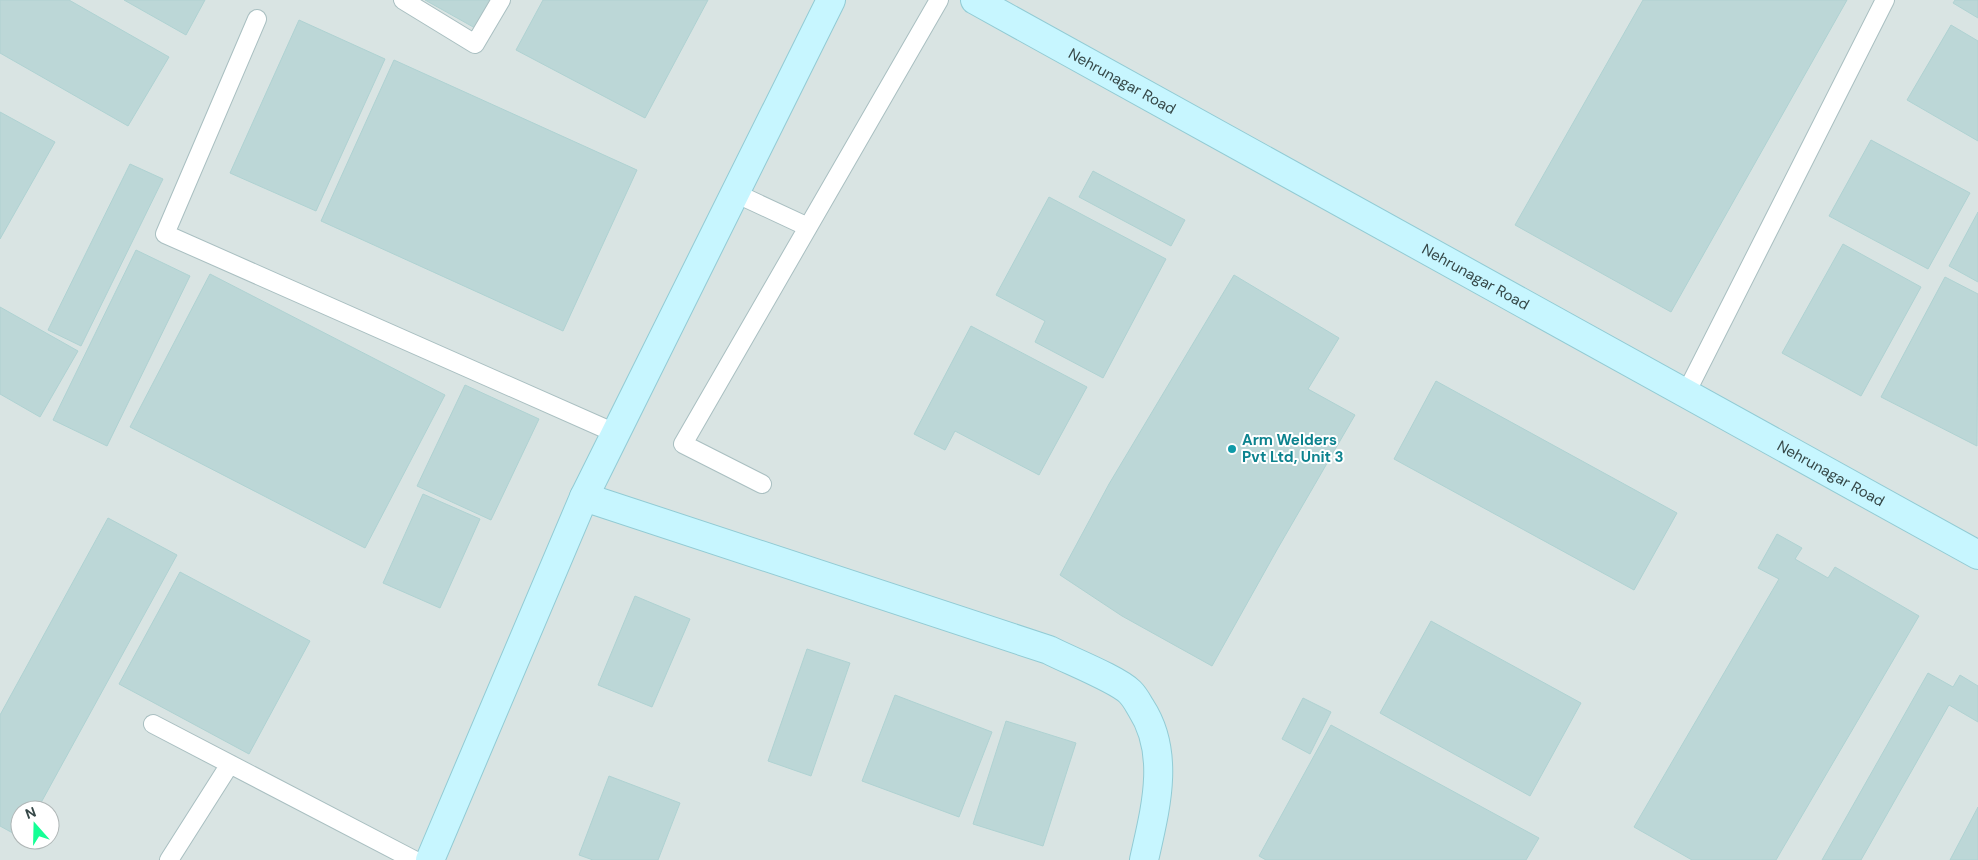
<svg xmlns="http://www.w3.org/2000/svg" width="1978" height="860" font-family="'DM Sans',sans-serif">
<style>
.industrial{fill:#d9e4e3;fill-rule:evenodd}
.building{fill:#bcd7d7;stroke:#afd2d2}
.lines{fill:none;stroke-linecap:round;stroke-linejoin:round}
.lane-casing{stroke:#a9bfc1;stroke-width:20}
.secondary-casing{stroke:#92cbd4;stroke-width:30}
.lane{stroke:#fff;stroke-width:18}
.secondary{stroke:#c7f6ff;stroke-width:28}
.culture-dot{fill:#0f9aa8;stroke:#fff;stroke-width:2}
.labels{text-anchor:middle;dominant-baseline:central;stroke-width:4;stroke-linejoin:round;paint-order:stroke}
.street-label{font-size:15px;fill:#364848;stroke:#fff}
.culture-label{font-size:15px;font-weight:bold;fill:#0d838f;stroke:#fff;text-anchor:start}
</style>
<rect width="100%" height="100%" fill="#e7f3f5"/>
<path class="industrial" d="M0,0h1978v860h-1978zM20,810h30v30h-30z"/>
<path class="building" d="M0,0h69l100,57 -41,69 -128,-73z
M124,0h81l-19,35z
M425,0h66l-16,28z
M543,0h165l-63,118 -129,-68z
M1643,0h204l-176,312 -156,-87z
M1955,0h23v18l-25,-15z
M299,20l86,39 -69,152 -86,-38z
M1951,25l27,16v100l-71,-41z
M394,60l243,110 -74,161 -242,-110z
M0,112l55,30 -55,97z
M1871,140l99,53 -42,76 -99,-53z
M130,164l33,15 -82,167 -33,-16z
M1093,171l92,49 -14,26 -92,-49z
M1049,197l117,62 -63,119 -68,-36 10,-21 -49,-26z
M1978,212v70l-29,-16z
M1843,244l78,43 -60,109 -79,-43z
M136,250l54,26 -83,170 -54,-26z
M210,274l235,121 -80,153 -235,-121z
M1234,275l105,63 -31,51 47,26 -77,133 -66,118 -90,-50 -62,-41 49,-91z
M1945,277l33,17 -1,152 -96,-49z
M0,307l78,44 -38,66 -40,-23z
M971,326l116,61 -48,88 -84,-44 -10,19 -31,-16z
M1436,381l241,132 -43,77 -240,-131z
M465,385l74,34 -48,101 -74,-34z
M423,494l57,25 -40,89 -57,-25z
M108,518l69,37 -140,255h-17v27l-20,-11v-111z
M1777,534l25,14 -7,11 33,19 7,-11 84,49 -143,244h-84l-58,-33 145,-248 -21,-11z
M180,572l130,69 -61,113 -130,-70z
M635,596l55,23 -38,88 -54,-22z
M1431,621l150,82 -51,93 -150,-83z
M807,649l43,14 -39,113 -43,-15z
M1928,673l25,14 7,-12 18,11v36l-29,-17 -88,155h-39z
M895,695l97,37 -33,85 -97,-36z
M1303,698l28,14 -21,42 -28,-15z
M1006,721l70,22 -33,103 -70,-22z
M1331,725l208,113 -13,22h-260l-7,-4z
M609,776l71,27 -22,57h-65l-14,-5z
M1978,807v53h-28z"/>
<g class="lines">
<g class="lane-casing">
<path id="lane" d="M403,0l72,44 26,-44
M257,19l-92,215 450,199
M735,193l73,34
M1686,393l199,-393
M762,484l-79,-40 256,-444
M153,724l261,136
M169,860l61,-96"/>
</g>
<g class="secondary-casing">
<g id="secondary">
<path id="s1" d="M975,0l1003,555"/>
<path d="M584,497l465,153c19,10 68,29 81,42 5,5 8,11 11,16 30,46 14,102 3,152"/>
<path d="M430,860l154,-363 247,-497"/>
</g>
</g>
<use href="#lane" class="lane"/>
<use href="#secondary" class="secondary"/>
</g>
<circle class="culture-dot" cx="1232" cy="449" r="5"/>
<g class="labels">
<g class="street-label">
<text stroke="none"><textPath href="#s1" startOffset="168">Nehrunagar Road</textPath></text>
<text stroke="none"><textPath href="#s1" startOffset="572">Nehrunagar Road</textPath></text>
<text stroke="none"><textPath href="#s1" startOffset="978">Nehrunagar Road</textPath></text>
</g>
<g class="culture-label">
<text x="1242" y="440">Arm Welders<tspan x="1242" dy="17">Pvt Ltd, Unit 3</tspan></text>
</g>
</g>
<g transform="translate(35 825) rotate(340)"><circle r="24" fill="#ffffff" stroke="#afb6b6"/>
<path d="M0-4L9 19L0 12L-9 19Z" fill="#14ff95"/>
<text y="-8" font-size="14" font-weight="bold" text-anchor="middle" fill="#364848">N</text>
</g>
</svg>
